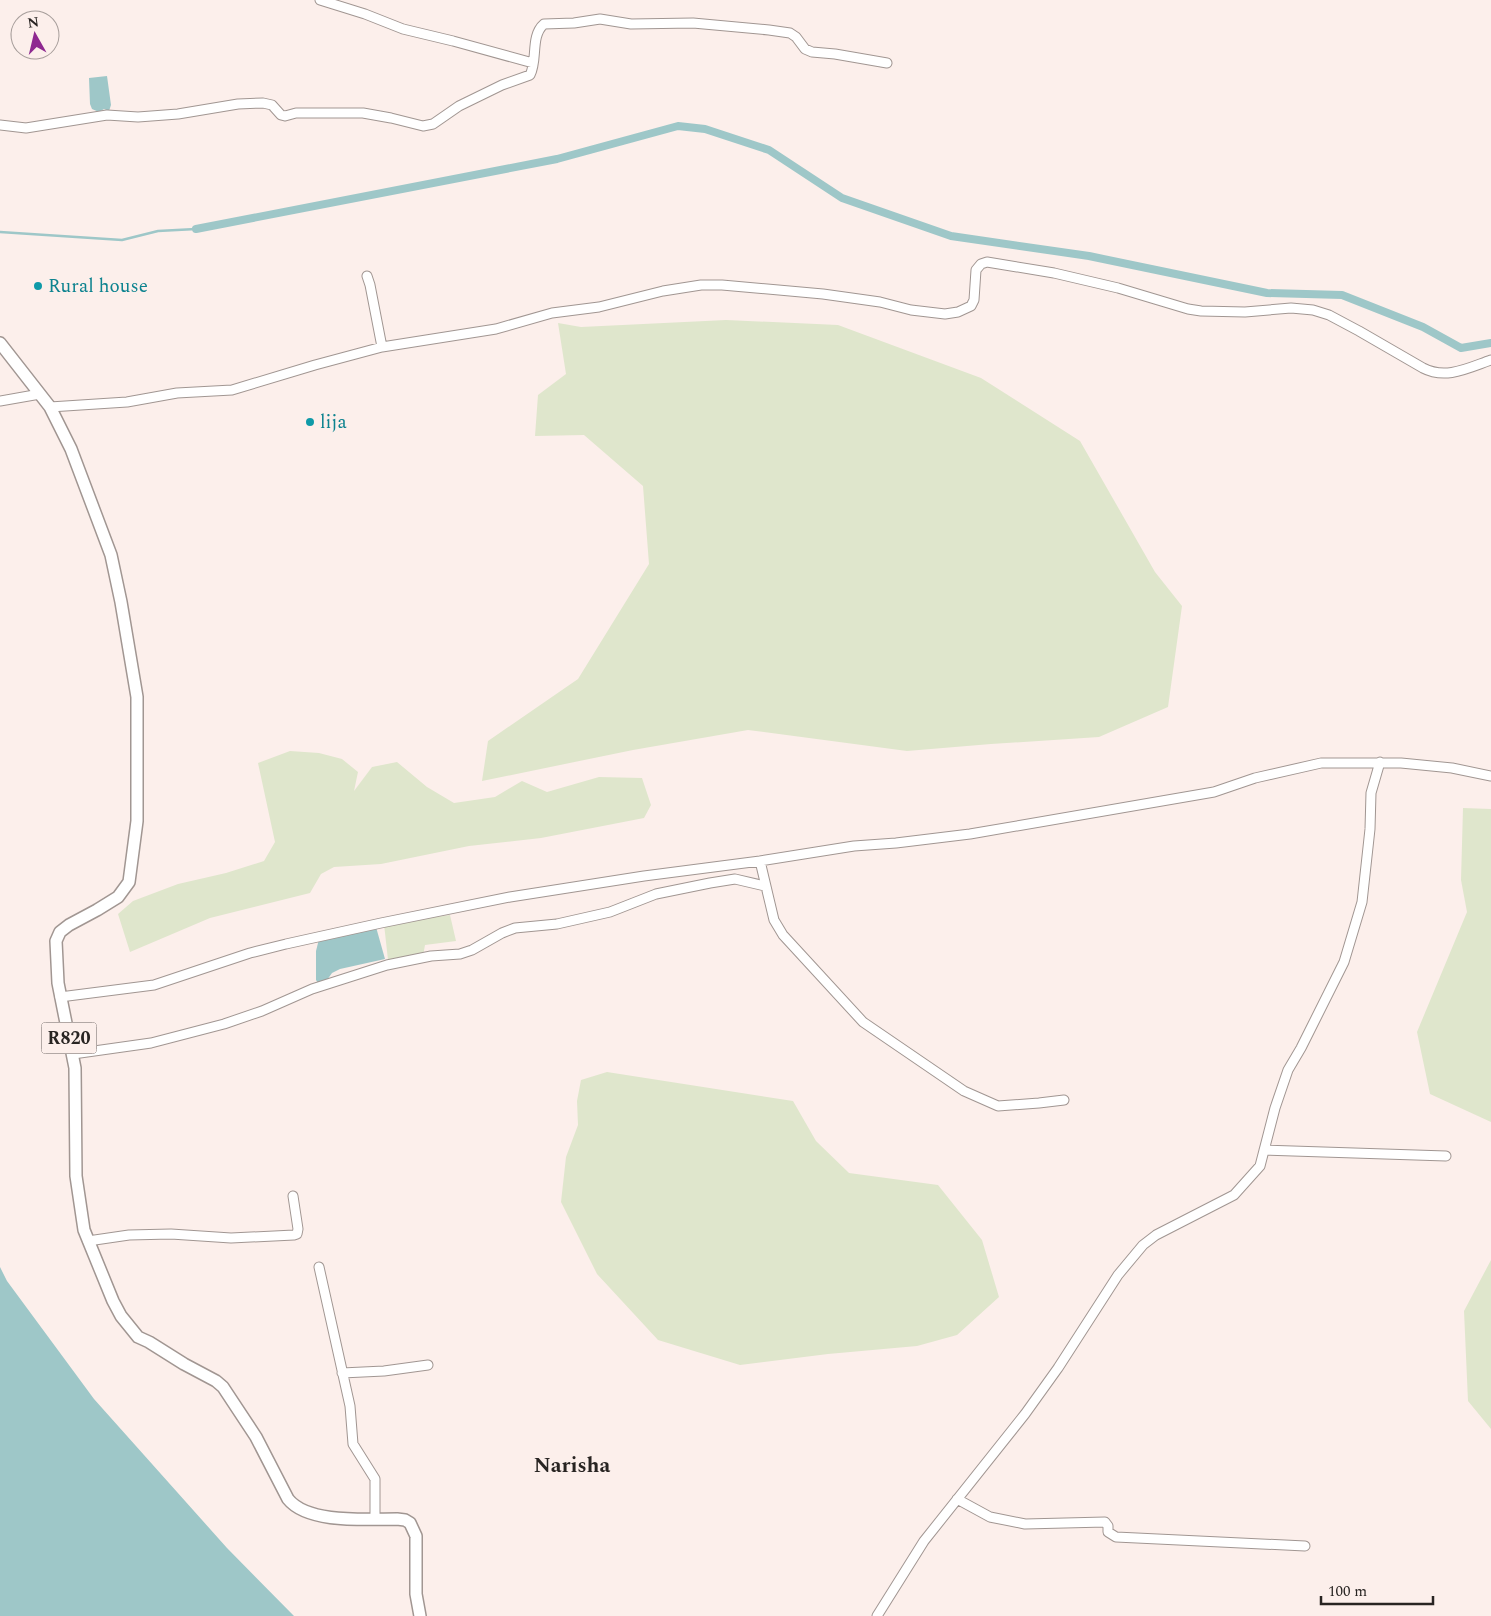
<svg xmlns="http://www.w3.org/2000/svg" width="1491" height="1616" font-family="Spectral,serif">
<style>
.green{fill:#dfe6cc}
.water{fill:#9ec7c8}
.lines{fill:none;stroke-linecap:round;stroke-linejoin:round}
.stream{stroke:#9ec7c8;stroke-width:2.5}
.canal{stroke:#9ec7c8;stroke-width:8}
.minor-casing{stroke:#a19692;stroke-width:11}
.major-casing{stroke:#a19692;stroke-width:14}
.minor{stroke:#fff;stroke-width:9}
.major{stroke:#fff;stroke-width:11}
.culture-dot{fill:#0f9aa8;stroke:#fcefeb;stroke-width:2}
.labels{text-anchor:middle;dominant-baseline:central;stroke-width:5;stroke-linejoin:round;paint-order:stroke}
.shield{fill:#fcefeb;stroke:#68615e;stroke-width:1}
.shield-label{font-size:18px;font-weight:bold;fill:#282422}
.culture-label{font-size:19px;fill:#0d838f;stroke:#fcefeb;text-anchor:start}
.quarter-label{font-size:21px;font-weight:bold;fill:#282422;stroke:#fcefeb}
</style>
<rect width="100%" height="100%" fill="#fcefeb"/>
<path class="green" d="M726,320l112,5 143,53 99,63 75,131 27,34 -14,101 -69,30 -108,7 -84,7 -159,-21 -115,20 -151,31 6,-40 90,-62 71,-115 -6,-78 -59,-51 -49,1 3,-41 28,-21 -8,-51 23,4z
M290,751l29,2 23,6 16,13 -4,19 18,-24 25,-5 30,25 27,16 41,-6 27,-16 25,11 52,-15 43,1 9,27 -7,13 -103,20 -72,8 -88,18 -47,3 -13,7 -11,19 -100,25 -80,34 -12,-38 15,-13 45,-17 48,-11 38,-12 11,-19 -17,-79z
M1463,808l28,1v313l-61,-28 -13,-62 50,-120 -6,-32z
M450,915l6,26 -31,4 -2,11 -35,4 -4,-36z
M607,1072l186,29 23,40 33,32 89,12 44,55 17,57 -42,38 -40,11 -89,8 -88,11 -82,-25 -61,-66 -36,-72 5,-45 12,-32 -1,-24 4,-21z
M1491,1260v169l-23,-28 -4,-90z"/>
<path class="water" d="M107,76l4,29 -2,6 -5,-2 -5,3 -7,-3 -2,-5 -1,-26z
M376,927l9,32 -45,10 -8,4 -5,7 -9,3 -2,-3v-29l3,-12z
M0,1267l7,14 87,118 133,149 67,68h-294z"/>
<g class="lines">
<path class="stream" d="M0,232l122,8 36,-9 38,-2"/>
<path class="canal" d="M196,229l361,-70 121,-33 27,3 64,21 73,48 109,38 138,20 178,37 75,2 81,32 38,21 30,-5"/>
<g class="minor-casing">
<path id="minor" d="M320,0l45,14 38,15 50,12 80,22
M0,125l26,3 81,-13 31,2 40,-3 60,-10 25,-1 9,2 9,10 4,1 11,-3h67l28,5 32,8 10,-2 26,-18 43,-21 28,-10c8,-15 0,-39 14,-51l30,-1 26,-4 31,5 62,-1 76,7 21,3 6,4 9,12 7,3 23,2 52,9
M367,276l3,9 12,62
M0,401l40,-7
M50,407l77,-5 50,-9 55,-3 83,-25 67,-18 114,-18 56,-16 47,-6 64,-16 38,-6h21l101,9 57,8 31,8 34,4 13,-2 13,-6 3,-6 2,-30 5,-6 6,-2 67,11 64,15 70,21 13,2 44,1 46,-4 22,2 16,5 30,16 64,37c23,12 45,0 68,-8
M760,861l14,59 9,15 80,87 101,69 34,15 41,-3 25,-3
M60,997l94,-12 96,-32 36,-9 95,-21 129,-26 134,-21 116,-15 94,-15 42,-3 74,-9 244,-42 41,-14 66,-15h80l51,5 39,8
M73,1054l78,-11 73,-19 38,-13 50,-22 75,-24 44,-9 29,-2 12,-4 30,-17 13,-5 42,-4 53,-12 46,-18 54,-11 25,-4 30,7
M1264,1150l182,6
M88,1241l41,-6 42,-1 60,4 63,-3 3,-1 1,-5 -5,-33
M319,1267l31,139 3,38 22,35v39
M342,1373l42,-2 44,-6
M957,1499l33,18 35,7 80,-2 3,4v6l8,5 189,9
M877,1616l47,-75 101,-127 33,-46 60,-93 25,-30 13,-10 78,-40 26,-29 15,-58 13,-38 13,-22 43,-86 18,-60 8,-73 1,-36 9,-31"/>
</g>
<g class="major-casing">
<path id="major" d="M0,343l50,64 21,42 40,106 10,47 16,95v124l-8,61 -11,15 -21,13 -28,15 -9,7 -4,9 2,42 17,85 1,108 8,54 29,71 8,15 17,21 11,5 35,22 32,17 7,6 33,50 32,62c20,25 79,20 109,20l8,1 5,3 6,13v58l4,22"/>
</g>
<use href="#minor" class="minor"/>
<use href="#major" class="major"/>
</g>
<g class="culture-dot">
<circle cx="38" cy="286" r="5"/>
<circle cx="310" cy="422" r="5"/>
</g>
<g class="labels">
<rect class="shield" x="41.5" y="1022.5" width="55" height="31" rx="4"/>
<g class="shield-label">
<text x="69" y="1038">R820</text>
</g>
<g class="culture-label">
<text x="48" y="286">Rural house</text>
<text x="320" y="422">lija</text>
</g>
<g class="quarter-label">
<text x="572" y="1466">Narisha</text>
</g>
</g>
<g transform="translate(35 35) rotate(352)"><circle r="24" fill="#fcefeb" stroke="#a79e9b"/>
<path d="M0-4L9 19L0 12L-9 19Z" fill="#8e2990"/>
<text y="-8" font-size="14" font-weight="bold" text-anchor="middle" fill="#282422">N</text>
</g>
<path d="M1321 1596v8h112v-8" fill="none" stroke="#282422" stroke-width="2.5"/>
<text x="1328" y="1596" font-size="15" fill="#282422" stroke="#fcefeb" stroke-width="4" paint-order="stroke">100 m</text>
</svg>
